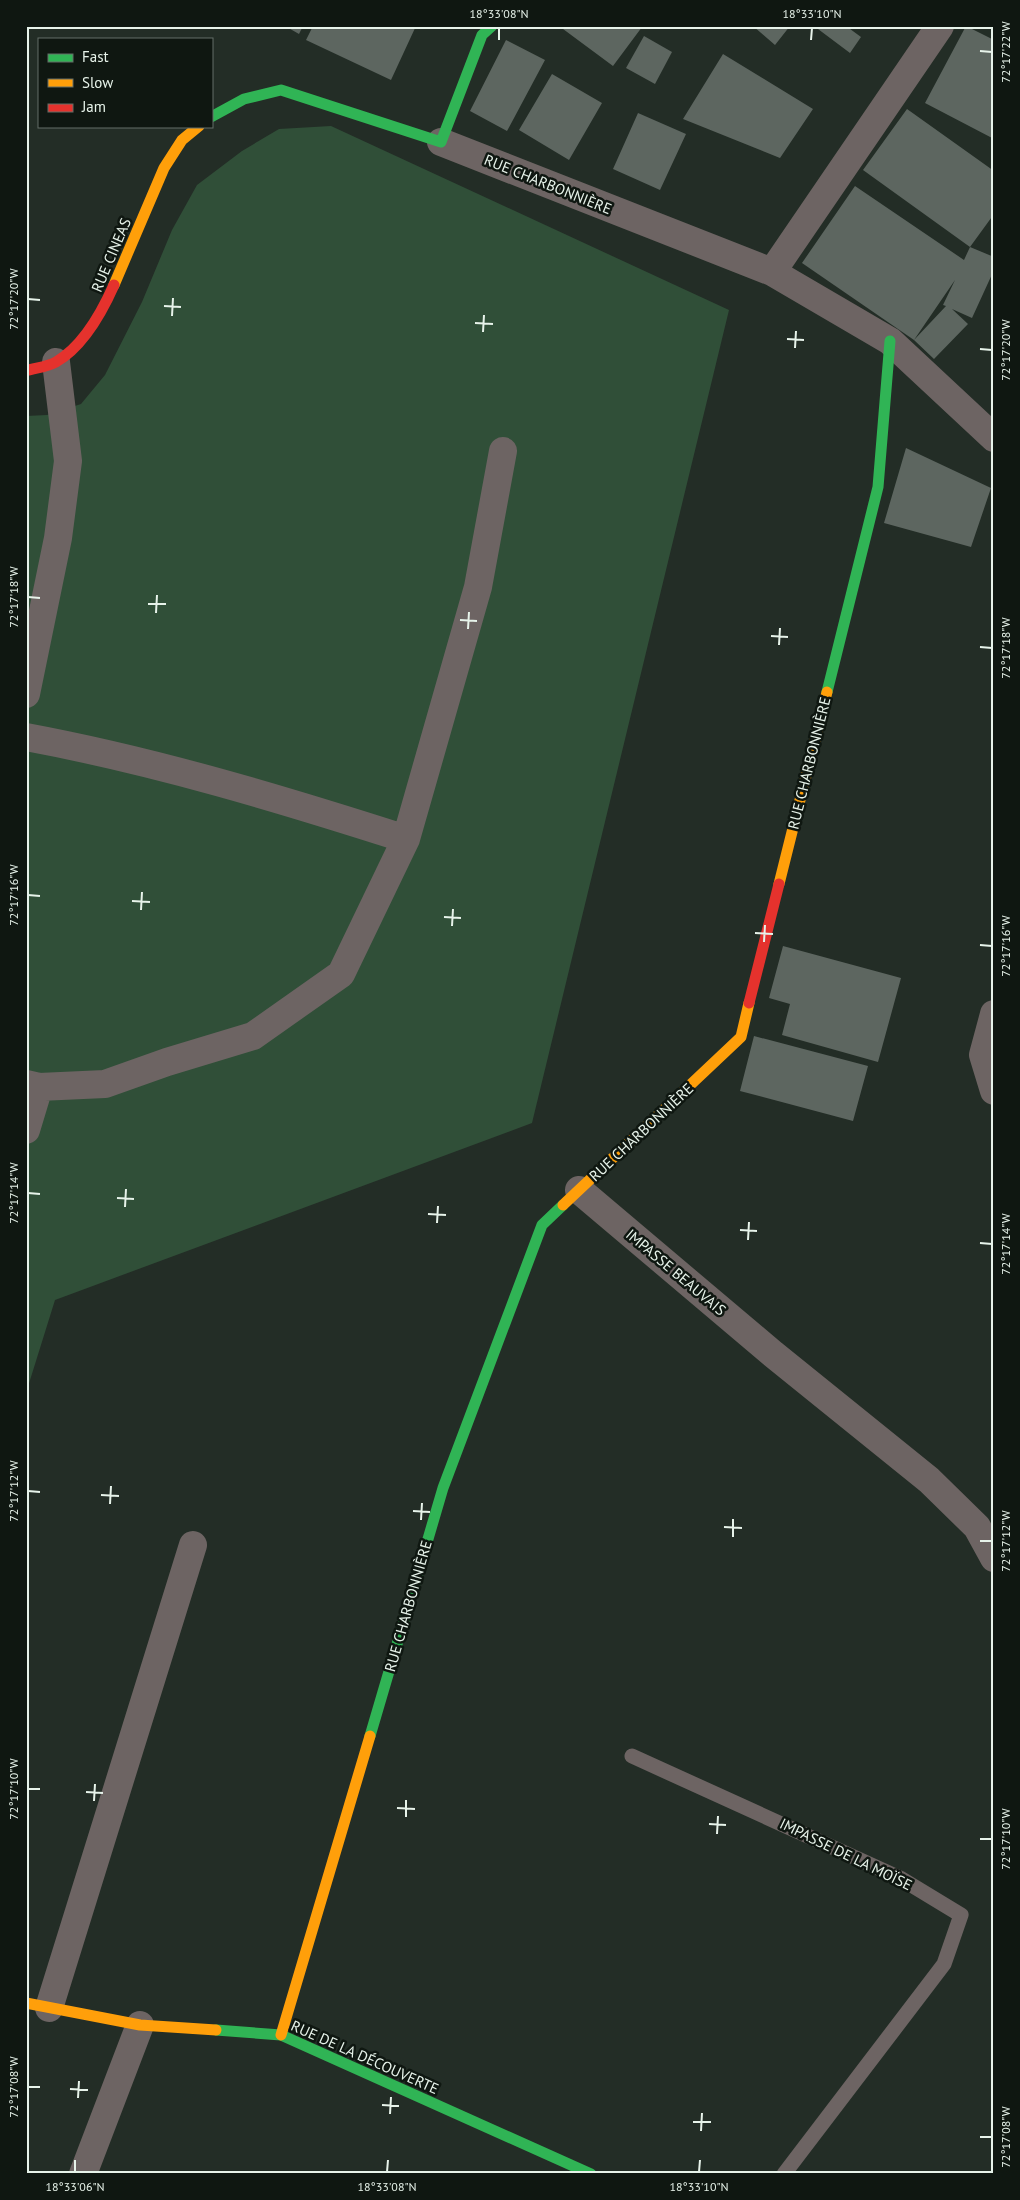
<svg xmlns="http://www.w3.org/2000/svg" width="1020" height="2200" font-family="'PT Sans',sans-serif">
<style>
.green{fill:#304f38}
.building{fill:#5d6660}
.lines{fill:none;stroke-linecap:round;stroke-linejoin:round}
.lane{stroke:#6d6463;stroke-width:15}
.street{stroke:#6d6463;stroke-width:28}
.fast{stroke:#30b455;stroke-width:11}
.slow{stroke:#ff9f0a;stroke-width:11}
.jam{stroke:#e5322d;stroke-width:11}
.ticks{fill:none;stroke:#e7f3ea;stroke-width:2}
.labels{text-anchor:middle;dominant-baseline:central;stroke-width:5;stroke-linejoin:round;paint-order:stroke}
.street-label{font-size:15px;fill:#e7f3ea;stroke:#0f1711}
.neatline{fill:none;stroke:#e7f3ea;stroke-width:2}
.ticks-label{font-size:12px;text-anchor:middle;fill:#e7f3ea}
</style>
<rect width="100%" height="100%" fill="#232d26"/>
<path class="green" d="M331,126l398,184 -197,813 -477,177 -29,93v-977l21,-1 34,-11 24,-29 37,-73 30,-72 25,-45 45,-34 37,-22z"/>
<path class="building" d="M285,26h18l-4,8z
M313,26h103l-25,54 -85,-40z
M559,26h82l1,1 -29,39z
M753,26h37l-15,19z
M814,26h32l15,11 -11,16z
M966,26l28,14v99l-69,-36z
M644,36l28,16 -17,32 -29,-16z
M506,40l39,20 -38,71 -37,-20z
M723,54l90,55 -33,49 -97,-39z
M552,74l50,29 -33,57 -50,-30z
M907,109l87,62v43l-24,33 -107,-77z
M638,113l48,21 -26,56 -47,-21z
M855,186l109,74 6,-13 24,10v13l-22,48 -20,-9 16,15 -34,35 -20,-19 32,-34 -3,-1 12,-25 -41,60 -112,-77z
M906,448l85,40 -20,59 -87,-24z
M783,946l118,32 -23,84 -96,-27 8,-31 -21,-6z
M754,1036l114,30 -15,55 -113,-30z"/>
<g class="lines">
<path class="lane" d="M632,1756l268,122 61,37 -17,49 -160,210"/>
<path class="street" d="M441,142l331,130 118,69 104,97
M772,272l168,-246
M26,694l32,-156 10,-77 -12,-99
M26,737c129,24 255,62 380,102
M994,1014l-11,41 11,36
M26,1084l13,3 66,-3 62,-22 86,-26 88,-62 65,-135 72,-252 25,-136
M26,1130l13,-43
M579,1190l194,164 156,126 48,47 17,31
M49,2008l144,-463
M83,2174l57,-149"/>
<path class="fast" d="M211,117l33,-18 37,-9 160,52 41,-107 10,-9
M827,692l51,-205 12,-146
M370,1736l73,-248 99,-263 21,-20
M216,2030l65,5 310,139"/>
<path class="slow" d="M114,285l50,-117 18,-28 17,-14
M779,884l48,-192
M563,1205l178,-168 8,-34
M26,2003l114,22 76,5
M281,2035l89,-299"/>
<path class="jam" d="M26,371c9,-3 21,-4 30,-9 26,-15 46,-50 58,-77
M749,1003l30,-119"/>
</g>
<path class="ticks" d="M499,40v-12M811,40l1,-12M980,51l12,1M28,299l12,1M164,306l17,1M172,316l1,-18M475,323l18,1M483,332l1,-17M787,339l17,1M795,348l1,-17M980,349l12,1M28,597l12,1M148,604h18M156,613l1,-18M460,620l17,1M468,629l1,-17M771,636l17,1M779,645l1,-17M980,647l12,1M28,895l12,1M132,901l18,1M141,910l1,-18M444,917l17,1M452,926l1,-17M755,933l18,1M764,942l1,-17M980,945l12,1M28,1193l12,1M117,1198l17,1M125,1207l1,-18M428,1214l18,1M437,1223l1,-17M740,1230l17,1M748,1240l1,-18M980,1243l12,1M28,1491l12,1M101,1495l18,1M110,1504l1,-18M413,1511l17,1M421,1520l1,-17M724,1527l18,1M733,1537v-18M980,1541h12M28,1789h12M86,1792l17,1M94,1801l1,-17M397,1808l18,1M406,1817v-17M709,1824l17,1M717,1834l1,-18M980,1839h12M28,2087h12M70,2089l18,1M78,2098l1,-17M382,2105l17,1M390,2114l1,-17M693,2122h18M701,2131l1,-18M980,2137h12M75,2172v-12M387,2172l1,-12M699,2172l1,-12"/>
<g class="labels">
<g class="street-label">
<text transform="translate(548 184) rotate(22)">RUE CHARBONNIÈRE</text>
<text transform="translate(111 255) rotate(-67)">RUE CINEAS</text>
<text transform="translate(809 763) rotate(-76)">RUE CHARBONNIÈRE</text>
<text transform="translate(641 1132) rotate(-43)">RUE CHARBONNIÈRE</text>
<text transform="translate(676 1272) rotate(40)">IMPASSE BEAUVAIS</text>
<text transform="translate(408 1606) rotate(-74)">RUE CHARBONNIÈRE</text>
<text transform="translate(846 1854) rotate(26)">IMPASSE DE LA MOÏSE</text>
<text transform="translate(365 2057) rotate(24)">RUE DE LA DÉCOUVERTE</text>
</g>
</g>
<rect width="1020" height="2200" fill="none" stroke="#0f1711" stroke-width="55"/>
<rect x="38" y="38" width="175" height="90" fill="#0f1711" stroke="#656f68"/>
<rect x="48" y="54" width="25" height="8" fill="#30b455" stroke="#656f68"/>
<text x="82" y="62" font-size="15" fill="#e7f3ea">Fast</text>
<rect x="48" y="79" width="25" height="8" fill="#ff9f0a" stroke="#656f68"/>
<text x="82" y="88" font-size="15" fill="#e7f3ea">Slow</text>
<rect x="48" y="104" width="25" height="8" fill="#e5322d" stroke="#656f68"/>
<text x="82" y="112" font-size="15" fill="#e7f3ea">Jam</text>
<rect x="28" y="28" width="964" height="2144" class="neatline"/>
<g class="ticks-label">
<text x="499" y="18">18°33'08"N</text>
<text x="812" y="18">18°33'10"N</text>
<text transform="translate(1006 52) rotate(-90)" y="4">72°17'22"W</text>
<text transform="translate(14 299) rotate(-90)" y="4">72°17'20"W</text>
<text transform="translate(1006 350) rotate(-90)" y="4">72°17'20"W</text>
<text transform="translate(14 597) rotate(-90)" y="4">72°17'18"W</text>
<text transform="translate(1006 648) rotate(-90)" y="4">72°17'18"W</text>
<text transform="translate(14 895) rotate(-90)" y="4">72°17'16"W</text>
<text transform="translate(1006 946) rotate(-90)" y="4">72°17'16"W</text>
<text transform="translate(14 1193) rotate(-90)" y="4">72°17'14"W</text>
<text transform="translate(1006 1244) rotate(-90)" y="4">72°17'14"W</text>
<text transform="translate(14 1491) rotate(-90)" y="4">72°17'12"W</text>
<text transform="translate(1006 1541) rotate(-90)" y="4">72°17'12"W</text>
<text transform="translate(14 1789) rotate(-90)" y="4">72°17'10"W</text>
<text transform="translate(1006 1839) rotate(-90)" y="4">72°17'10"W</text>
<text transform="translate(14 2087) rotate(-90)" y="4">72°17'08"W</text>
<text transform="translate(1006 2137) rotate(-90)" y="4">72°17'08"W</text>
<text x="75" y="2191">18°33'06"N</text>
<text x="387" y="2191">18°33'08"N</text>
<text x="699" y="2191">18°33'10"N</text>
</g>
</svg>
